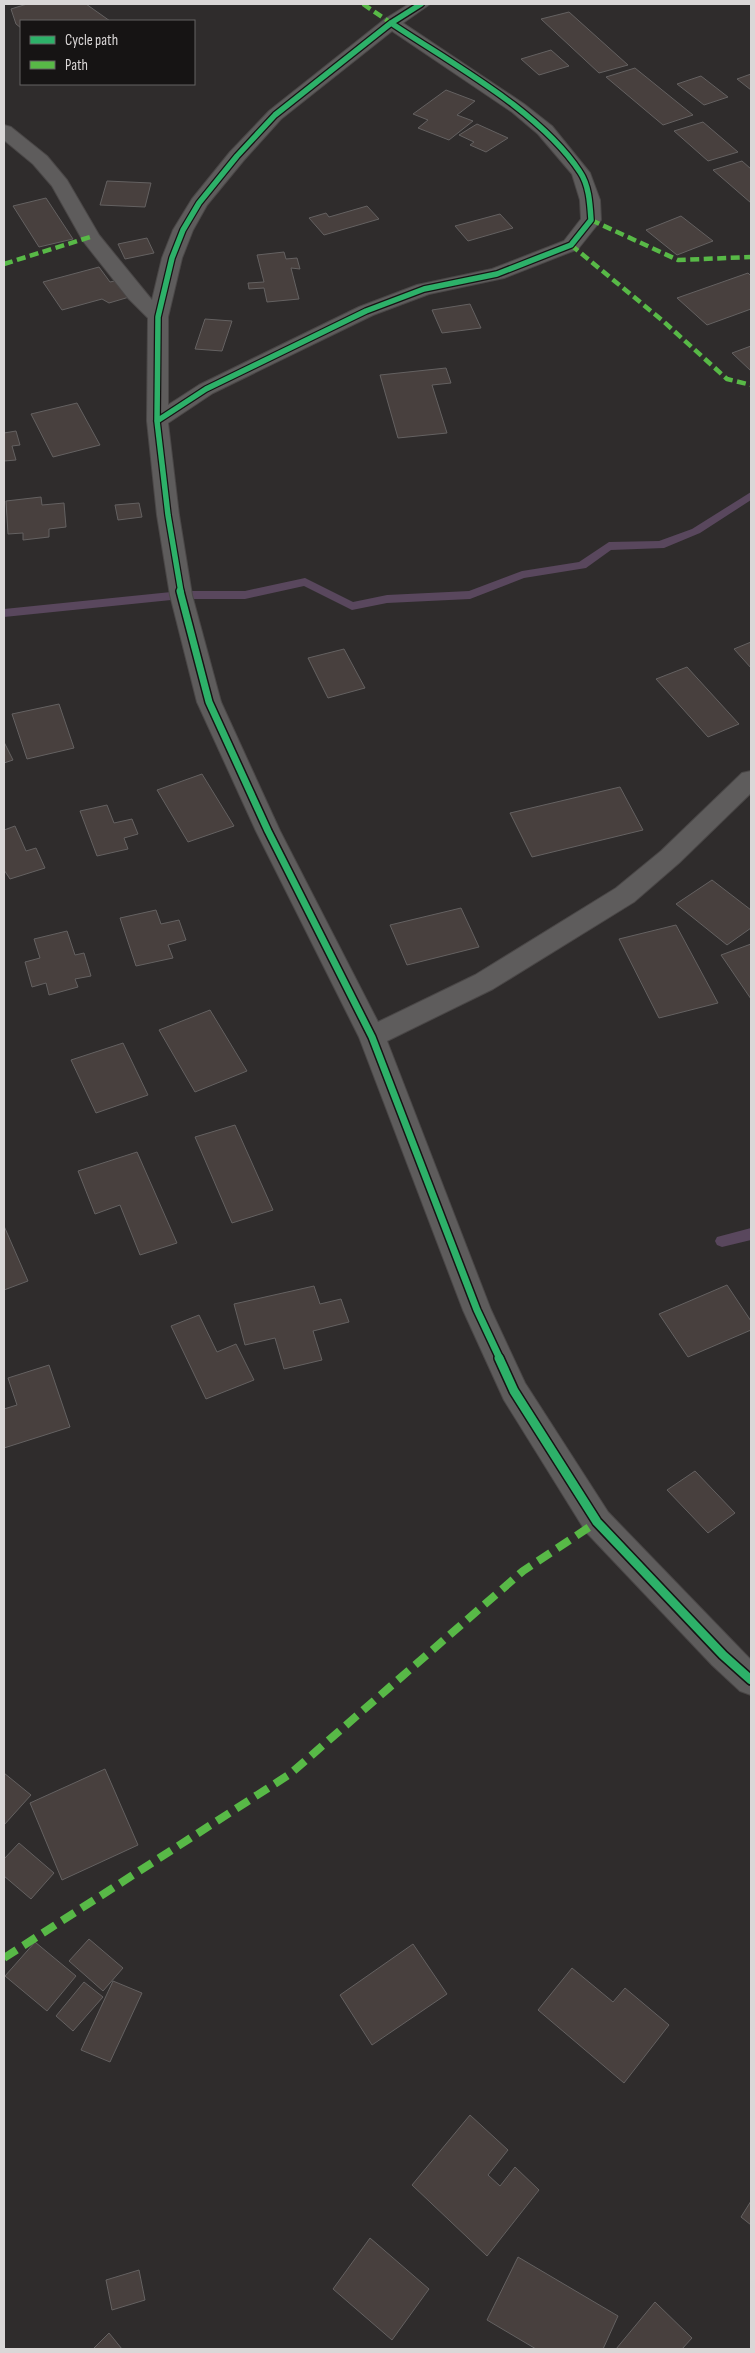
<svg xmlns="http://www.w3.org/2000/svg" width="755" height="2353" font-family="'Sofia Sans Condensed',sans-serif">
<style>
.lines{fill:none;stroke-linecap:round;stroke-linejoin:round}
.stream{fill:#59475d;fill-rule:evenodd}
.building{fill:#48403e;stroke:#646161}
.minor-casing{stroke:#4a4747;stroke-width:2}
.minor{fill:#5e5c5c;fill-rule:evenodd}
.quiet-far1{stroke:#58b947;stroke-width:4.5;stroke-dasharray:9 4.5;stroke-linecap:butt}
.quiet{stroke:#58b947;stroke-width:8;stroke-dasharray:15 8;stroke-linecap:butt}
.cycleway-far2-casing{stroke:#161414;stroke-width:8}
.cycleway-far1-casing{stroke:#161414;stroke-width:10}
.cycleway-casing{stroke:#161414;stroke-width:12}
.cycleway-far2{stroke:#2db169;stroke-width:5.5}
.cycleway-far1{stroke:#2db169;stroke-width:7}
.cycleway{stroke:#2db169;stroke-width:9}
</style>
<rect width="100%" height="100%" fill="#2f2c2c"/>
<g class="lines">
<path class="stream" d="M751,492v8l-51,33 -36,15 -53,2 -25,18 -62,10 -54,21 -83,4 -35,7 -48,-24 -59,13h-64l-177,18v-8l177,-18h64l60,-13 48,24 34,-7 82,-4 53,-20 57,-9 30,-20 50,-1 33,-12z
M751,1228v12l-29,7 -5,-2 -2,-4 2,-4z"/>
</g>
<path class="building" d="M27,4h59l24,17h-89v7l-5,-4 -5,-15z
M569,12l59,53 -29,8 -58,-54z
M551,50l18,16 -30,9 -18,-16z
M635,68l58,47 -30,10 -57,-48z
M751,74v16l-14,-11z
M701,76l27,21 -24,8 -27,-21z
M446,90l29,11 -18,14 16,6 -24,19 -31,-12 10,-8 -15,-6z
M703,122l35,30 -30,9 -34,-30z
M477,124l31,14 -22,14 -16,-7 4,-3 -15,-7z
M742,161l9,8v34l-38,-33z
M107,181l44,2 -6,24 -45,-2z
M46,198l27,41 -34,8 -26,-41z
M367,206l12,13 -55,16 -15,-17 17,-5 3,4z
M500,214l13,14 -45,13 -13,-15z
M681,216l32,25 -36,14 -31,-25z
M147,238l7,15 -29,6 -7,-15z
M284,252l2,7 11,-1 3,11 -9,-1 8,31 -32,3 -3,-14 -15,1 -1,-6 16,-1 -7,-27z
M99,267l11,15 13,-3 13,16 -27,8 -7,-4 -40,11 -19,-28z
M748,273l3,3v33l-44,16 -30,-27z
M470,304l11,24 -39,5 -10,-23z
M205,319l27,2 -10,30 -27,-2z
M751,346v25l-19,-18z
M446,368l5,15 -19,2 15,48 -49,5 -18,-63z
M77,403l23,42 -47,12 -22,-43z
M16,431l4,14 -8,1 4,14 -12,1v-28z
M41,497l1,8 22,-2 2,24 -17,2v8l-26,3v-7l-15,1 -2,-33z
M139,503l3,14 -24,3 -3,-15z
M751,642v26l-17,-19z
M344,649l21,39 -37,10 -20,-40z
M687,667l52,57 -31,13 -52,-58z
M59,704l15,44 -47,11 -15,-45z
M4,742l9,18 -9,3z
M202,774l32,52 -46,16 -31,-52z
M620,787l23,43 -111,27 -22,-44z
M107,805l7,18 18,-4 6,15 -14,4 4,11 -31,7 -17,-45z
M15,826l11,25 10,-3 9,20 -35,11 -6,-9v-40z
M712,880l39,30v18l-24,17 -51,-41z
M461,908l18,39 -72,18 -17,-40z
M156,910l5,14 18,-4 7,20 -18,5 5,13 -37,8 -16,-48z
M676,925l42,78 -59,15 -40,-79z
M67,931l8,24 9,-2 7,23 -16,3 3,8 -29,8 -3,-12 -14,4 -7,-25 15,-4 -6,-19z
M751,944v55l-30,-44z
M210,1010l37,61 -52,21 -36,-62z
M123,1043l25,52 -52,18 -25,-53z
M235,1125l38,85 -41,13 -37,-86z
M137,1152l40,91 -37,12 -20,-50 -25,9 -17,-43z
M4,1226l24,55 -24,9z
M727,1285l24,36v9l-63,27 -29,-43z
M314,1286l6,18 21,-5 8,23 -36,9 9,29 -38,9 -9,-31 -30,7 -11,-41z
M199,1315l18,37 19,-8 18,36 -48,19 -35,-73z
M49,1365l21,62 -66,21v-39l13,-4 -9,-27z
M695,1471l40,42 -27,20 -41,-43z
M105,1769l33,76 -76,35 -32,-77z
M4,1773l27,22 -27,30z
M19,1843l35,30 -23,26 -27,-23v-17z
M89,1939l34,29 -20,23 -34,-30z
M35,1942l41,34 -29,35 -42,-35z
M413,1944l34,50 -75,51 -32,-50z
M572,1968l41,34 12,-14 44,37 -45,58 -86,-73z
M113,1981l29,12 -32,69 -29,-12z
M84,1982l19,15 -30,34 -17,-15z
M470,2115l38,35 -20,25 12,11 15,-19 24,23 -52,66 -75,-71z
M751,2201v24l-10,-8z
M370,2238l59,51 -37,51 -59,-51z
M518,2257l100,59 -15,33h-67l-49,-29z
M139,2270l6,30 -33,10 -6,-30z
M655,2302l37,36 -10,11h-66z
M109,2333l13,16h-29z"/>
<g class="lines">
<g class="minor-casing">
<path id="minor" d="M409,4h21l-27,19 121,81 28,22 38,47 10,27 1,20 -23,29 -74,29 -75,16 -56,21 -160,78 -45,30 11,92 13,80 29,107 59,129 98,191 97,-47 141,-87 45,-37 81,-78 9,-2v22l-72,70 -45,39 -141,87 -106,52 104,269 34,73 83,129 143,148v35l-11,-4 -28,-26 -126,-133 -82,-132 -41,-90 -104,-273 -103,-206 -59,-129 -27,-107 -13,-80 -10,-94 1,-103 -20,-20 -45,-57 -31,-55 -19,-22 -29,-24v-15l7,2 36,29 20,24 32,55 53,65 10,-42 11,-28 19,-31 38,-47 39,-41 116,-92zM392,31l120,81 26,22 34,40 8,26 1,19 -17,22 -72,28 -75,16 -58,22 -160,78 -31,20v-88l14,-59 11,-28 14,-25 37,-45 37,-41z"/>
</g>
<use href="#minor" class="minor"/>
<path class="quiet-far1" d="M363,4l28,19
M591,220l87,40 73,-3
M571,245l92,76 64,58 24,6
M4,264l86,-27"/>
<path class="quiet" d="M4,1958l286,-184 233,-203 74,-49"/>
<g class="cycleway-far2-casing">
<path id="cycleway-far2" d="M157,421l49,-32 160,-78 58,-22 73,-15 74,-29 20,-25c-1,-16 -2,-35 -11,-48 -40,-61 -128,-108 -189,-149
M181,592l-13,-77 -11,-94 1,-104 14,-59 11,-28 16,-27 38,-47 38,-41 116,-92 30,-19"/>
</g>
<g class="cycleway-far1-casing">
<path id="cycleway-far1" d="M180,591l29,111 59,129 104,206 105,273 23,49"/>
</g>
<g class="cycleway-casing">
<path id="cycleway" d="M499,1358l15,33 83,131 126,133 28,25"/>
</g>
<use href="#cycleway-far2" class="cycleway-far2"/>
<use href="#cycleway-far1" class="cycleway-far1"/>
<use href="#cycleway" class="cycleway"/>
</g>
<rect width="755" height="2353" fill="none" stroke="#dad7d7" stroke-width="10"/>
<rect x="20" y="20" width="175" height="65" fill="#161414" stroke="#646262"/>
<rect x="30" y="36" width="25" height="8" fill="#2db169" stroke="#646262"/>
<text x="65" y="45" font-size="15" fill="#dad7d7">Cycle path</text>
<rect x="30" y="61" width="25" height="8" fill="#58b947" stroke="#646262"/>
<text x="65" y="70" font-size="15" fill="#dad7d7">Path</text>
</svg>
